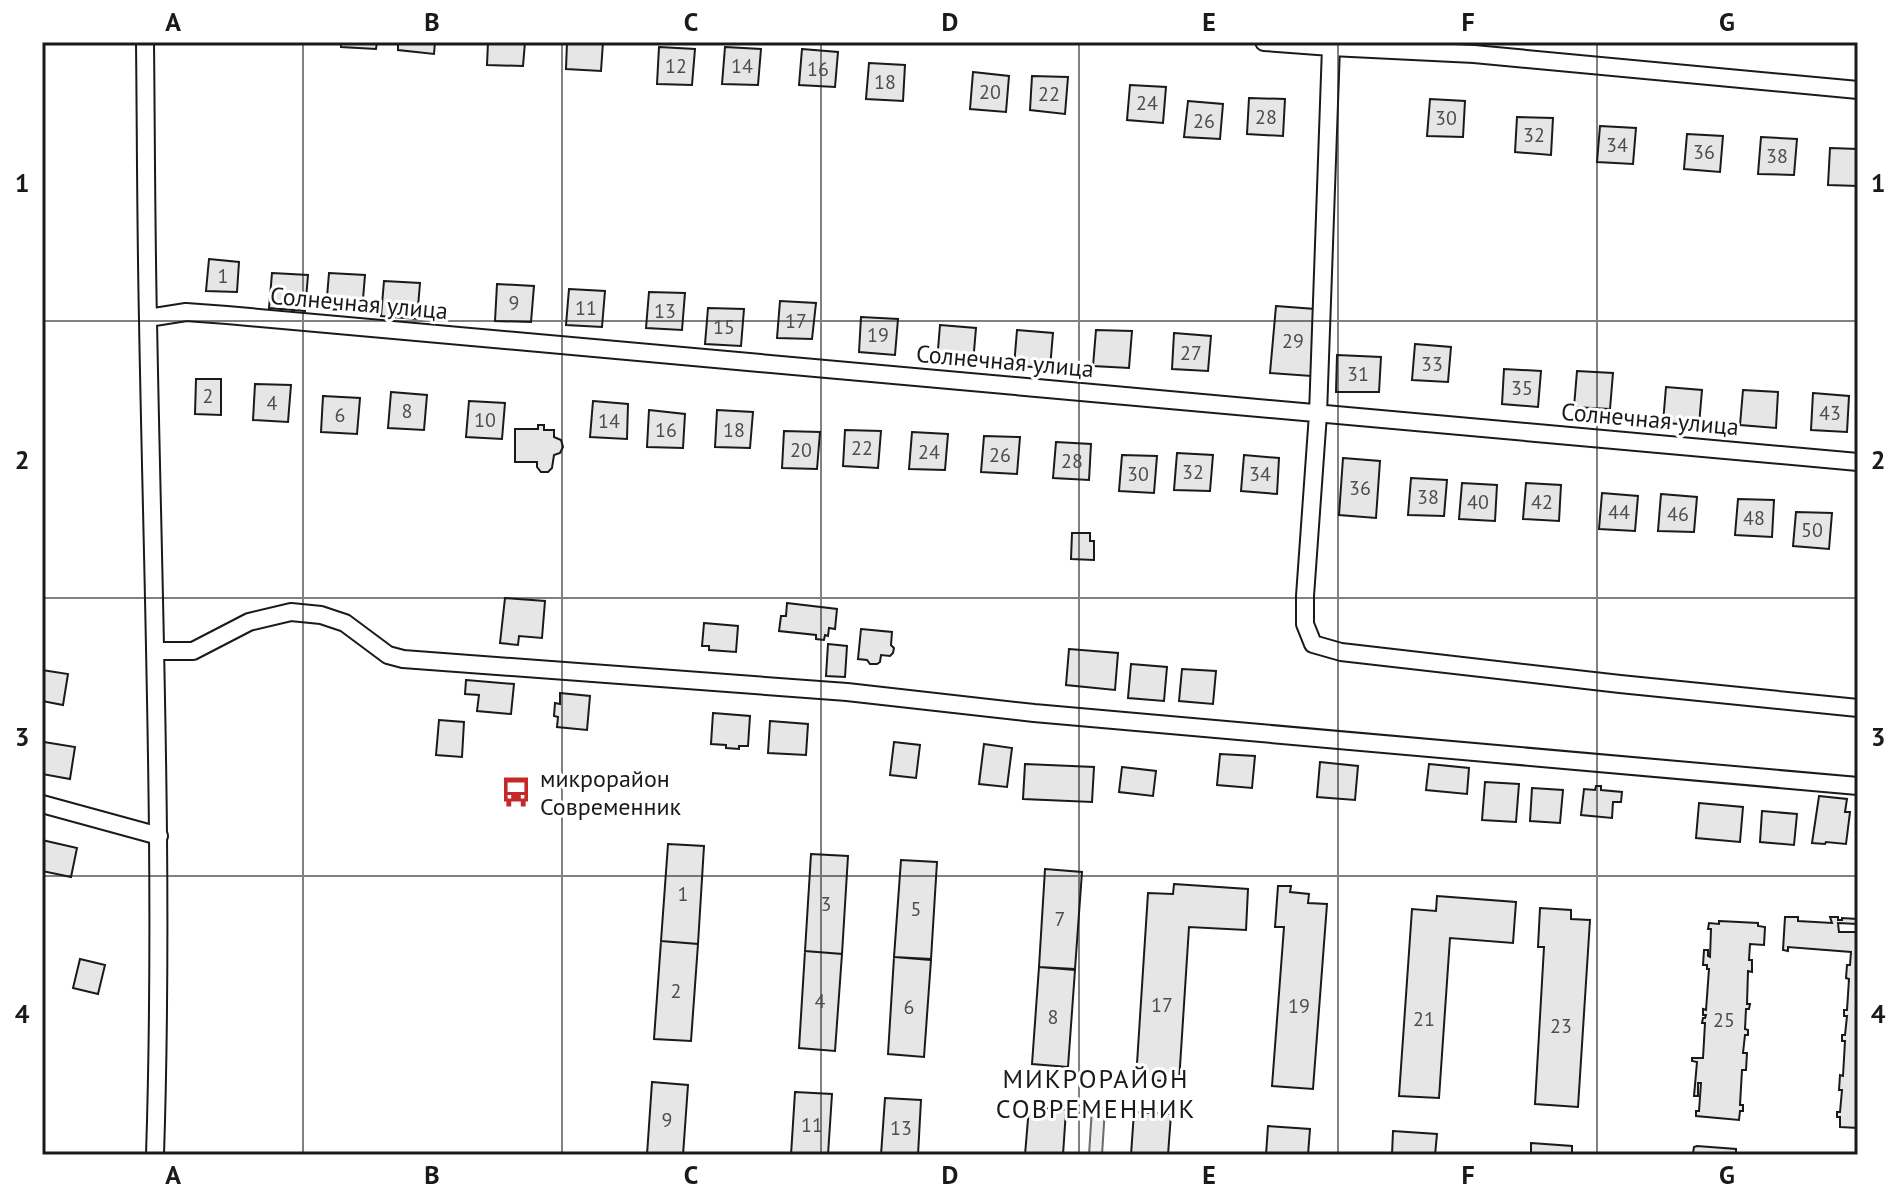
<svg xmlns="http://www.w3.org/2000/svg" width="1900" height="1197" font-family="'PT Sans',sans-serif">
<style>
.built{fill:#ededed;stroke:#6a6a6a;stroke-width:2}
.building{fill:#e6e6e6;stroke:#1a1a1a;stroke-width:2}
.lines{fill:none;stroke-linecap:round;stroke-linejoin:round}
.minor-casing{stroke:#1a1a1a;stroke-width:20}
.minor{stroke:#fff;stroke-width:16}
.grid{fill:none;stroke:#1a1a1a;stroke-width:2;stroke-opacity:0.55}
.labels{text-anchor:middle;dominant-baseline:central;stroke-width:6;stroke-linejoin:round;paint-order:stroke}
.number-label{font-size:20px;fill:#4d4d4d}
.street-label{font-size:24px;fill:#1a1a1a;stroke:#fff}
.poi-label{font-size:24px;fill:#1a1a1a;stroke:#fff;text-anchor:start}
.neighbourhood-label{font-size:26px;letter-spacing:2px;fill:#1a1a1a;stroke:#fff}
.neatline{fill:none;stroke:#1a1a1a;stroke-width:3}
.grid-label{font-size:26px;text-anchor:middle;font-weight:bold;fill:#1a1a1a}
</style>
<rect width="100%" height="100%" fill="#fff"/>
<path class="built" d="M1092,1108h13l-3,47h-13z"/>
<path class="building" d="M341,42h36l-1,7 -35,-2z
M398,42h37l-1,12 -36,-4z
M488,42h37l-2,24 -36,-1z
M567,42h36l-2,29 -35,-2z
M659,47l36,2 -3,36 -35,-1z
M725,47l36,2 -3,36 -36,-1z
M802,49l36,3 -3,35 -36,-2z
M869,63l36,2 -2,36 -37,-2z
M973,72l36,4 -3,36 -36,-3z
M1032,76l36,1 -3,37 -35,-4z
M1130,85l36,2 -3,36 -36,-3z
M1249,98l36,1 -2,37 -36,-2z
M1430,99l35,2 -2,36 -36,-1z
M1188,101l35,3 -3,35 -36,-2z
M1517,117l36,1 -2,37 -36,-3z
M1600,126l36,2 -3,36 -36,-2z
M1687,134l36,2 -3,36 -36,-3z
M1761,137l36,2 -3,36 -36,-1z
M1830,148l28,1v37l-30,-1z
M209,259l30,3 -2,30 -31,-1z
M272,273l36,2 -3,36 -36,-3z
M329,273l36,2 -3,36 -36,-2z
M384,281l36,2 -3,36 -36,-3z
M497,284l37,2 -3,36 -36,-1z
M569,289l36,2 -3,36 -36,-2z
M649,292l36,1 -3,37 -36,-2z
M780,301l36,2 -4,36 -35,-1z
M1276,306l39,3 -4,67 -41,-3z
M708,308l36,1 -3,37 -36,-2z
M861,317l37,2 -3,36 -36,-3z
M940,325l36,3 -3,35 -36,-1z
M1017,330l36,3 -3,35 -36,-2z
M1096,330l36,1 -3,37 -36,-2z
M1174,333l37,3 -3,35 -36,-2z
M1415,344l36,3 -3,35 -36,-2z
M1337,355l44,2 -2,35h-43z
M1504,369l37,2 -3,36 -36,-3z
M1577,371l36,2 -3,36 -36,-2z
M196,379h25v36l-26,-1z
M255,384l36,1 -3,37 -35,-2z
M1666,387l36,3 -3,35 -36,-2z
M1743,390l35,2 -2,36 -36,-3z
M391,392l36,3 -3,35 -36,-2z
M1813,393l36,3 -2,36 -36,-2z
M323,396l37,2 -3,36 -36,-2z
M469,401l36,2 -3,36 -36,-2z
M593,401l35,3 -1,35 -37,-2z
M649,410l36,4 -2,34 -36,-1z
M717,410l36,2 -3,36 -35,-1z
M538,425h6v5h10v7l7,3 2,7 -3,6 -6,2 -2,13 -4,4h-7l-4,-5v-5h-22v-33h23z
M845,430l36,1 -3,37 -35,-2z
M784,431l36,1 -3,37 -35,-1z
M912,432l36,2 -3,36 -36,-1z
M984,436l36,1 -3,37 -36,-2z
M1056,442l35,2 -2,36 -36,-2z
M1177,453l36,2 -3,36 -36,-1z
M1122,455l35,1 -3,37 -35,-2z
M1244,455l35,3 -2,36 -36,-3z
M1343,458l37,3 -4,57 -37,-3z
M1411,478l36,2 -3,36 -36,-1z
M1462,483l35,2 -2,36 -36,-2z
M1526,483l35,2 -2,36 -36,-2z
M1602,493l36,3 -3,35 -36,-2z
M1661,494l36,3 -3,35 -36,-1z
M1738,499l36,1 -2,37 -37,-2z
M1796,512l36,1 -3,36 -36,-3z
M1072,533h18v8h4v19l-23,-1z
M505,598l40,3 -3,37 -23,-2 -1,9 -18,-2z
M787,603l50,6 -2,20 -6,-1 -1,8 -3,-1 -1,5 -8,-1v-4l-37,-4 2,-15h5z
M704,623l34,3 -2,26 -27,-2v-4h-7z
M861,629l31,3 -1,13 3,3 -1,5 -3,3 -9,-1 -1,7 -3,2h-7l-3,-4 -9,-1z
M828,644l19,2 -2,31 -19,-1z
M1069,649l49,4 -3,37 -49,-5z
M1131,664l36,3 -3,34 -36,-3z
M1182,669l34,2 -3,33 -34,-3z
M42,670l26,4 -5,31 -21,-4z
M466,680l48,4 -3,30 -34,-3 2,-16 -14,-1z
M560,693l30,3 -3,34 -30,-3 1,-10 -4,-1 1,-13 5,1z
M713,713l37,3 -2,30h-9v3l-13,-1v-3l-15,-1z
M439,720l25,2 -2,35 -26,-2z
M770,721l38,3 -2,31 -38,-2z
M44,742l31,5 -5,32 -28,-5z
M894,742l26,3 -4,33 -26,-3z
M984,744l28,4 -5,39 -28,-3z
M1220,754l35,2 -3,32 -35,-3z
M1320,762l38,4 -3,34 -38,-3z
M1025,764l69,3 -2,35 -69,-3z
M1429,764l40,4 -2,26 -41,-4z
M1122,767l34,4 -3,25 -34,-4z
M1485,782l34,2 -3,38 -34,-2z
M1596,786h5v4l21,2 -1,10h-8l-1,16 -31,-3 3,-26 11,1z
M1532,788l31,2 -3,33 -30,-2z
M1819,796l28,3 -2,13h5l-4,32 -20,-2 -1,2 -13,-1z
M1699,803l44,4 -3,35 -44,-4z
M1762,811l35,3 -3,31 -34,-3z
M42,840l35,8 -6,29 -29,-6z
M668,844l36,2 -6,98 -37,-3z
M811,854l37,2 -6,98 -37,-3z
M901,860l36,2 -6,97 -37,-2z
M1045,869l37,3 -7,97 -36,-2z
M1174,884l74,5 -2,41 -57,-3 -10,155 -43,-3 12,-186 25,1z
M1278,886h13l-1,6 19,2 -1,9 19,1 -14,185 -41,-3 12,-159h-9z
M1437,896l79,6 -3,41 -63,-5 -11,160 -40,-2 13,-187 24,2z
M1540,908l31,2v9l19,1 -12,187 -43,-3 9,-157h-6z
M1785,917h13v4l34,2 -2,-6h8v3h4v-2l15,1v5l-19,-1 1,9h18l1,-3v199l-18,-1v-10h-3v-5h3l2,-22h-3l1,-15 3,1 2,-35h-3v-6h3l2,-19h-3v-6h3l2,-31 -3,-1 1,-13h3l1,-13 -63,-5v4l-5,-1z
M1719,921l39,2v3l7,1 -1,18 -14,-1 -1,16h3v12l-4,-1 -1,33h3l-1,5h-3l-1,20 3,1v5h-3l-2,18h4l-1,17h-4l-2,35h3v6h-3l-1,9 -43,-4v-5h3l2,-28h-3v13h-4l3,-34 -5,-1v-3h11l2,-35h-3l1,-5h2l1,-3h-3v-6l3,1 3,-41h-2v-4h-4l1,-15h4v6l2,1 1,-28h-3l1,-6 10,1z
M661,941l37,3 -7,97 -37,-2z
M805,951l37,3 -7,97 -36,-3z
M894,957l37,3 -7,97 -36,-3z
M80,959l25,6 -7,29 -25,-6z
M1039,967l36,3 -7,97 -36,-3z
M652,1082l36,3 -5,70h-36z
M795,1092l37,2 -4,61h-37z
M885,1098l36,2 -3,55h-37z
M1029,1107l37,3 -3,45h-38z
M1134,1112l37,2 -3,41h-37z
M1268,1126l42,3 -2,26h-42z
M1393,1131l44,3 -2,21h-43z
M1531,1143l41,3v9h-41z
M1697,1146l39,3v6h-40v-2h-3l1,-6z"/>
<g class="lines">
<g class="minor-casing">
<path id="minor" d="M145,42c1,93 1,186 3,278 5,279 16,557 7,835
M1264,42l67,5 143,7 384,36
M1331,47l-13,367 -13,182v28l8,20 28,8 279,32 238,24
M148,318l38,-6 41,3 1631,147
M156,651h37l56,-29 42,-10 30,3 24,8 43,32 15,4 444,33 187,21 824,73
M42,804l117,32"/>
</g>
<use href="#minor" class="minor"/>
</g>
<path class="grid" d="M303,42v1113M562,42v1113M821,42v1113M1079,42v1113M1338,42v1113M1597,42v1113M42,321h1816M42,598h1816M42,876h1816"/>
<defs>
<g id="bus-bare" transform="scale(2.4)"><path d="M-5-6H5V4H4V6H2V4H-2V6H-4V4H-5ZM-3.5-4V0h7V-4ZM-3.5 1.2v1.5H-2V1.2ZM2 1.2v1.5H3.5V1.2Z" fill="#c62828" stroke="#fff" stroke-width="2.5" paint-order="stroke"/></g>
</defs>
<g fill-rule="evenodd">
<use href="#bus-bare" x="516" y="792"/>
</g>
<g class="labels">
<g class="number-label">
<text x="676" y="66">12</text>
<text x="742" y="66">14</text>
<text x="818" y="69">16</text>
<text x="885" y="82">18</text>
<text x="990" y="92">20</text>
<text x="1049" y="94">22</text>
<text x="1147" y="103">24</text>
<text x="1266" y="117">28</text>
<text x="1446" y="118">30</text>
<text x="1204" y="121">26</text>
<text x="1534" y="135">32</text>
<text x="1617" y="145">34</text>
<text x="1704" y="152">36</text>
<text x="1777" y="156">38</text>
<text x="223" y="276">1</text>
<text x="514" y="303">9</text>
<text x="586" y="308">11</text>
<text x="665" y="311">13</text>
<text x="796" y="321">17</text>
<text x="724" y="327">15</text>
<text x="878" y="335">19</text>
<text x="1293" y="341">29</text>
<text x="1191" y="353">27</text>
<text x="1432" y="364">33</text>
<text x="1358" y="374">31</text>
<text x="1522" y="388">35</text>
<text x="208" y="396">2</text>
<text x="272" y="403">4</text>
<text x="407" y="411">8</text>
<text x="1830" y="413">43</text>
<text x="340" y="415">6</text>
<text x="485" y="420">10</text>
<text x="609" y="421">14</text>
<text x="666" y="430">16</text>
<text x="734" y="430">18</text>
<text x="862" y="448">22</text>
<text x="801" y="450">20</text>
<text x="929" y="452">24</text>
<text x="1000" y="455">26</text>
<text x="1072" y="461">28</text>
<text x="1193" y="472">32</text>
<text x="1138" y="474">30</text>
<text x="1260" y="474">34</text>
<text x="1360" y="488">36</text>
<text x="1428" y="497">38</text>
<text x="1478" y="502">40</text>
<text x="1542" y="502">42</text>
<text x="1619" y="512">44</text>
<text x="1678" y="514">46</text>
<text x="1754" y="518">48</text>
<text x="1812" y="530">50</text>
<text x="683" y="894">1</text>
<text x="826" y="904">3</text>
<text x="916" y="909">5</text>
<text x="1060" y="919">7</text>
<text x="676" y="991">2</text>
<text x="820" y="1001">4</text>
<text x="1162" y="1005">17</text>
<text x="1299" y="1006">19</text>
<text x="909" y="1007">6</text>
<text x="1053" y="1017">8</text>
<text x="1424" y="1019">21</text>
<text x="1724" y="1020">25</text>
<text x="1561" y="1026">23</text>
<text x="667" y="1120">9</text>
<text x="812" y="1125">11</text>
<text x="901" y="1128">13</text>
</g>
<g class="street-label">
<text transform="translate(359 303) rotate(5)">Солнечная улица</text>
<text transform="translate(1005 361) rotate(5)">Солнечная улица</text>
<text transform="translate(1650 419) rotate(5)">Солнечная улица</text>
</g>
<g class="poi-label">
<text x="540" y="778">микрорайон<tspan x="540" dy="28">Современник</tspan></text>
</g>
<g class="neighbourhood-label">
<text x="1096" y="1078">МИКРОРАЙОН<tspan x="1096" dy="30">СОВРЕМЕННИК</tspan></text>
</g>
</g>
<rect width="1900" height="1197" fill="none" stroke="#ffffff" stroke-width="88"/>
<rect x="44" y="44" width="1812" height="1109" class="neatline"/>
<g class="grid-label">
<text x="173" y="31">A</text>
<text x="432" y="31">B</text>
<text x="691" y="31">C</text>
<text x="950" y="31">D</text>
<text x="1209" y="31">E</text>
<text x="1468" y="31">F</text>
<text x="1727" y="31">G</text>
<text x="22" y="192">1</text>
<text x="1878" y="192">1</text>
<text x="22" y="469">2</text>
<text x="1878" y="469">2</text>
<text x="22" y="746">3</text>
<text x="1878" y="746">3</text>
<text x="22" y="1023">4</text>
<text x="1878" y="1023">4</text>
<text x="173" y="1184">A</text>
<text x="432" y="1184">B</text>
<text x="691" y="1184">C</text>
<text x="950" y="1184">D</text>
<text x="1209" y="1184">E</text>
<text x="1468" y="1184">F</text>
<text x="1727" y="1184">G</text>
</g>
</svg>
